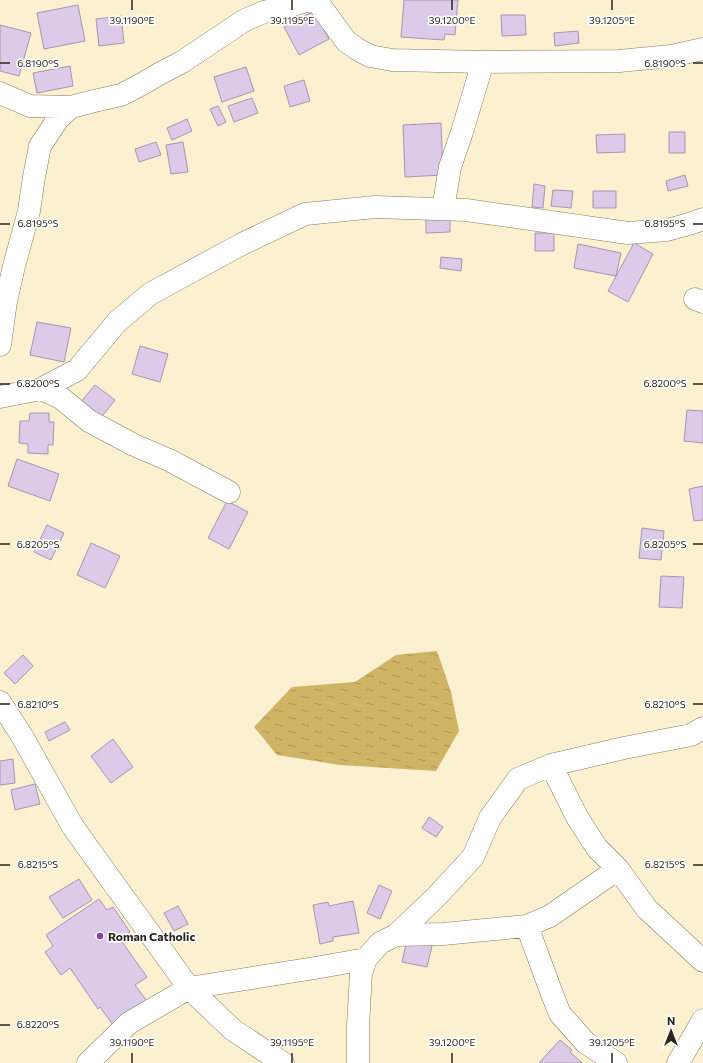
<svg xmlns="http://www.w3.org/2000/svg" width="703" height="1063" font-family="Commissioner,sans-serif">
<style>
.water{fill:url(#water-ripples)}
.building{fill:#dccbe8;stroke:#a595b0}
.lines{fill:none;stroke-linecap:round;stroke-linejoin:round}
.street-casing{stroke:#867c5f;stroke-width:23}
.street{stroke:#fff;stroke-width:22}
.ticks{fill:none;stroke:#2a251a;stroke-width:1.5}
.poi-dot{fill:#873eb0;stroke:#fff;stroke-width:1.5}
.labels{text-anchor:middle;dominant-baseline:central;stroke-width:3.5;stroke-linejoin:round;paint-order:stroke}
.poi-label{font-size:12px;font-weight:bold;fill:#2a251a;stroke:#fff;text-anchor:start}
.ticks-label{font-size:10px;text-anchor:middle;fill:#2a251a;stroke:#fff;stroke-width:3.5;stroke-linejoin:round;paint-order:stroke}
</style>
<defs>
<pattern id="water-ripples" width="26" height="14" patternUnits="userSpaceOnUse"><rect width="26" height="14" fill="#d0b465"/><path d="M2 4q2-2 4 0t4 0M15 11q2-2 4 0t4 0" fill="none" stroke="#a99252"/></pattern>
</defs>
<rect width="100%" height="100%" fill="#fbf0d0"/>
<path class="water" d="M437,651l14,41 8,39 -23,40 -96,-6 -63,-10 -23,-28 38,-40 63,-5 41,-27z"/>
<path class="building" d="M404,0h54l-3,35 -10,-1 -1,6 -43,-3z
M78,5l7,36 -41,8 -7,-36z
M314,11l15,28 -30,16 -15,-28z
M501,15h24l1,20 -24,1z
M121,16l3,27 -25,3 -3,-27z
M0,25l31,8 -12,43 -19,-5z
M578,31l1,12 -24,3 -1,-13z
M70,66l3,20 -36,7 -4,-20z
M246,67l8,24 -32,11 -8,-25z
M304,80l6,21 -20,6 -6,-21z
M252,98l6,15 -24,9 -6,-16z
M218,106l8,16 -8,4 -8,-17z
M187,119l5,12 -20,9 -5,-12z
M441,123l2,52 -38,2 -2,-52z
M669,132h16v21h-16z
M625,134v18l-28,1 -1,-18z
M156,142l5,13 -22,7 -4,-13z
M183,142l5,30 -17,2 -5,-29z
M685,175l3,11 -20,5 -2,-10z
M534,184l11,2 -2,22 -11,-1z
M553,190l20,1 -2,17 -20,-2z
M593,191h23v17h-23z
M450,218v14l-24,1v-14z
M535,233h19v18h-19z
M634,243l19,11 -25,48 -20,-11z
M578,244l43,9 -5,23 -42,-8z
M441,257l21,2 -1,12 -21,-3z
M37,322l34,6 -7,34 -34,-7z
M140,346l28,8 -8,28 -28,-8z
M95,385l20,15 -16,20 -20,-16z
M687,410l16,1v32l-19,-2z
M30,413h19v9h5l-1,23h-5v9l-20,-1v-9l-9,-1 1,-22h9z
M17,459l42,15 -9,27 -42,-15z
M703,486v34l-9,1 -5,-32z
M227,501l21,11 -19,37 -21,-11z
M47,525l17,8 -13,27 -17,-8z
M642,528l22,3 -3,29 -22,-2z
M91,543l29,13 -15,32 -28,-13z
M661,576l23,1 -2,31 -23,-1z
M23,655l10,11 -18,18 -11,-11z
M65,722l5,8 -21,11 -4,-9z
M113,739l20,28 -22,16 -20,-27z
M13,759l2,24 -15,2v-24z
M35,784l5,20 -25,6 -4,-20z
M429,817l14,10 -7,10 -14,-9z
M79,879l13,21 -29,18 -14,-21z
M379,885l13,6 -12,28 -13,-6z
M99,899l8,11 6,-3 17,25 -10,7 27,38 -12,8 12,16 -34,24 -13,-18 -2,2 -28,-41 -9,7 -16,-23 8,-6 -7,-11z
M353,901l6,32 -26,4v4l-13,3 -7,-39 15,-3 1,4z
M178,906l10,18 -14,7 -10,-18z
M407,940l25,6 -5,21 -25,-5z
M560,1040l12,10 -2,2 12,11h-43z"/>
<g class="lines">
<g class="street-casing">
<path id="street" d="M316,0l30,41 11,8 13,7 22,4 91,2 136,-1 52,-5 32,-7
M0,93l30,13 41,1
M443,209l7,-42 12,-35 21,-70
M695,299l8,3
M0,345l6,-44 8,-35 15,-55 5,-34 6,-31 18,-27 13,-12 23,-6 27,-6 21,-11 17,-10 23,-12 63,-42 19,-8 29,-7 17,-5
M41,389l20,9 28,23 45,24 35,15 60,32
M0,397l41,-8 36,-19 40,-48 33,-28 92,-50 63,-30 70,-7 91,3 162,23 39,-3 22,-6 14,-5
M0,702l22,34 51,91 116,161 44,42 50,33
M551,765l26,52 20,31 21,21 29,40 56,52
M527,926l25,68 8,20 26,29 30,20
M396,935l47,-1 84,-8 23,-10 68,-47
M88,1063l41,-40 60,-35 126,-20 51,-9
M358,1063v-37l3,-53 5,-14 14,-16 16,-8 40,-38 37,-40 17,-39 28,-39 33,-14 73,-17 67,-13 12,-7
M678,1063l25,-43"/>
</g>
<use href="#street" class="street"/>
</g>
<path class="ticks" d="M132,0v10M292,0v10M452,0v10M612,0v10M0,63h10M693,63h10M0,224h10M693,224h10M0,384h10M693,384h10M0,544h10M693,544h10M0,704h10M693,704h10M0,865h10M693,865h10M0,1025h10M132,1053v10M292,1053v10M452,1053v10M612,1053v10"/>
<circle class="poi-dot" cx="100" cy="936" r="4"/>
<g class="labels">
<g class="poi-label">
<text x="108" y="936">Roman Catholic</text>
</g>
</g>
<g class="ticks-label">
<text x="132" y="24">39.1190°E</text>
<text x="292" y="24">39.1195°E</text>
<text x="452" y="24">39.1200°E</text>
<text x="612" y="24">39.1205°E</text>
<text x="38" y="67">6.8190°S</text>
<text x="665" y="67">6.8190°S</text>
<text x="38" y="227">6.8195°S</text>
<text x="665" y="227">6.8195°S</text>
<text x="38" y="387">6.8200°S</text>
<text x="665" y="387">6.8200°S</text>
<text x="38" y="548">6.8205°S</text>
<text x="665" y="548">6.8205°S</text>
<text x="38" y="708">6.8210°S</text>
<text x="665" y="708">6.8210°S</text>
<text x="38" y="868">6.8215°S</text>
<text x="665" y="868">6.8215°S</text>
<text x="38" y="1028">6.8220°S</text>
<text x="132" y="1046">39.1190°E</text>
<text x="292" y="1046">39.1195°E</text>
<text x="452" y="1046">39.1200°E</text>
<text x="612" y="1046">39.1205°E</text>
</g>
<g transform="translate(671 1031)" stroke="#ffffff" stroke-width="3" paint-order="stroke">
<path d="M0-3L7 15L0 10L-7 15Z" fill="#2a251a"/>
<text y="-6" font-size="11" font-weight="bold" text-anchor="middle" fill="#2a251a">N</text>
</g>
</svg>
